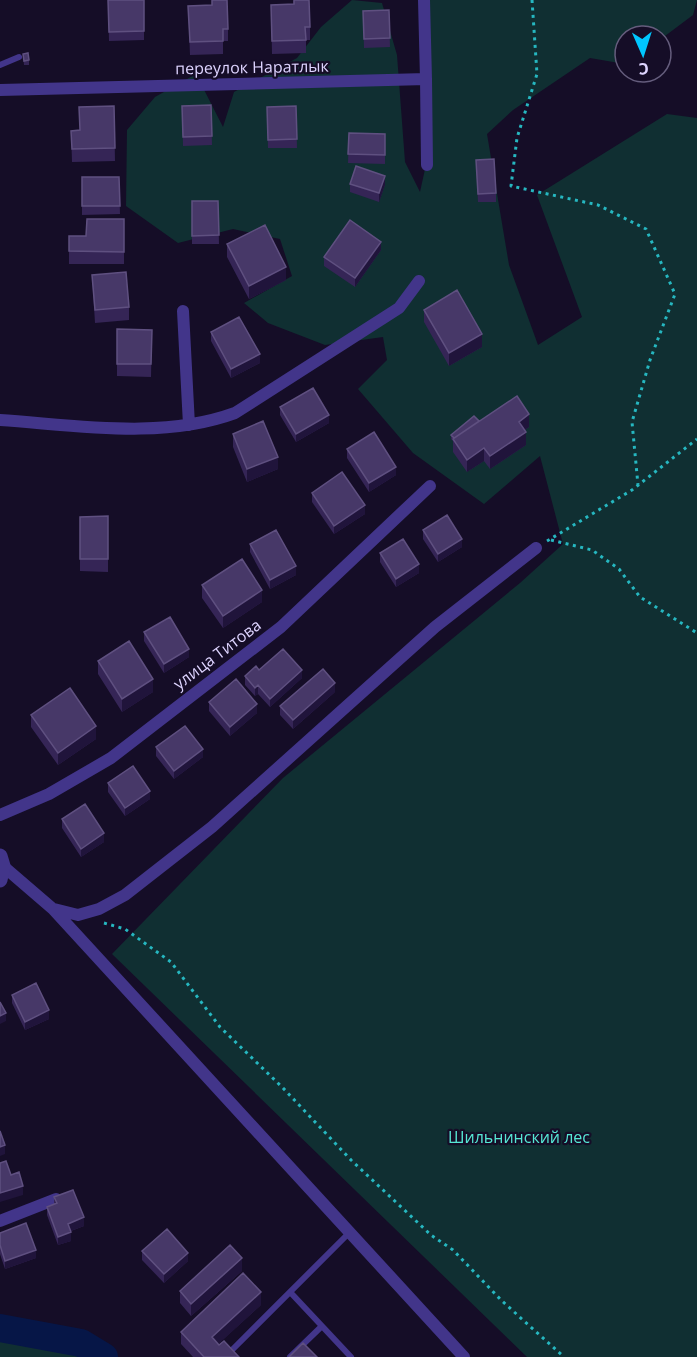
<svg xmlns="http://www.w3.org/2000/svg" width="697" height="1357" font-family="'Open Sans',sans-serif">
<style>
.green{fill:#102f32}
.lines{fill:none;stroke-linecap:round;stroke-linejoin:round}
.river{stroke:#061647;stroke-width:28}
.path{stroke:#26b7c0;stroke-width:3;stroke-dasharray:3 4.5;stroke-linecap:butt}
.service{stroke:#42358a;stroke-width:6}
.minor{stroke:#42358a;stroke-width:12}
.tertiary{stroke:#42358a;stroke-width:15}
.wall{fill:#352556}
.shaded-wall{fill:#20143b}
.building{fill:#473868;stroke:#5f5080;stroke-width:1.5}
.labels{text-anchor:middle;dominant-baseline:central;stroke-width:4.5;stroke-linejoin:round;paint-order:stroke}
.street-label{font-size:16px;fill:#ded4ff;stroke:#150d27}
.park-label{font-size:16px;fill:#56e8d5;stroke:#150d27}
</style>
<rect width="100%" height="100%" fill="#150d27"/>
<path class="green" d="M352,0l30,3 15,52 8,107 15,30 7,-32 -3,-160h273l-4,15 -32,24v-3h-36v28l-35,-6 -77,52 -26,24 22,131 29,80 44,-28 -45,-122 130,-81 30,4v1239h-170l-415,-403 171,-176 237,-195 43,-39 -23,-88 -56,48 -71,-51 -55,-64 29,-29 -4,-23 -58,8 -57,-22 -24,-20 48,-27 -12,-37 -47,-10 -55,14 -52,-37 1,-76 28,-33 41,-23 27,53 11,-35 63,-34 24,-31z
M0,1328l81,15 23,14h-104z"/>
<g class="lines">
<path class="river" d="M0,1328l81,15 23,14"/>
<path class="path" d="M532,0l5,74 -20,64 -6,48 87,19 48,24 29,65 -25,66 -18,62 6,63
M551,540l41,10 27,19 21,28 57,36
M547,541l85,-51 65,-51
M104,923l21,6 46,33 49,65 63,61 68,72 80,75 22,15 49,51 62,56"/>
<path class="service" d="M0,65l19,-8
M291,1293l60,64
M232,1350l118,-118
M290,1357l32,-31"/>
<path class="minor" d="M426,79l1,86
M0,90l426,-11 -2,-79
M183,311l6,114
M0,420c76,5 161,20 235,-7l164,-105 20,-27
M0,815l49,-21 62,-36 170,-131 149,-141
M3,866l50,43 411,448
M54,909l24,6 21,-6 26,-14 87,-68 223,-200 101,-79
M0,1221l56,-22"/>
<path class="tertiary" d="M0,856l3,10 -3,14"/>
</g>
<path class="wall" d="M108,0h36v40l-35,1z
M293,0l17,27v13h-4v13l-34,1 -1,-49 23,-1z
M188,6l40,23v12h-5v13l-33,1z
M389,10l1,37 -26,1 -1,-37z
M23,54l6,6v5h-5z
M211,105l1,40 -29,1 -1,-40z
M114,106l1,55 -43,1 -1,-31 9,-1z
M296,106l1,42h-29l-1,-41z
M349,133l36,1v30l-37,-1z
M476,160l20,33v9h-18z
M82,177h37l1,37 -38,1z
M350,184l35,1 -6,17 -29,-10z
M192,201h26l1,43h-27z
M124,219v45h-55v-28h17z
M227,244l59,36 -37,19 -22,-42z
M381,250l-26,37 -31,-21v-9z
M92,275l37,32v13l-34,3z
M424,310l58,37 -33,19 -25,-44z
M117,329l35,1 -1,47 -34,-1z
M211,332l49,31 -29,15 -20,-37z
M280,407l49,16 -33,19 -16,-27z
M479,421l50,6 -4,3 1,15 -36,24 -6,-8 -17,11 -14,-20v-11l-2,-2v-4z
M233,434l45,35 -31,13 -14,-35z
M347,449l49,26 -27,17 -22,-34z
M312,493l53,21 -31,20 -22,-32z
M108,516v56l-28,-1v-54z
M423,530l39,17 -24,15 -15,-23z
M250,544l46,31 -26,14 -20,-37z
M380,553l39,20 -23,14 -16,-25z
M202,585l60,17 -39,26 -21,-30z
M144,632l45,25 -25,16 -20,-32z
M98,661l55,31 -31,20 -24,-38z
M259,670l43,8 -32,29 -12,-13 -3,2 -10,-11v-9z
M335,692l-42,37 -13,-14v-9z
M209,702l48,11 -27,23 -21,-25z
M31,715l65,24 -38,26 -27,-38z
M156,747l47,10 -29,22 -18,-23z
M108,783l42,16 -25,17 -17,-24z
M62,819l42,23 -23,15 -19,-29z
M12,995l37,24 -24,11 -13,-27z
M54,1197l30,29 -13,5v10l-13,4 -11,-30v-8l7,-3z
M0,1233l36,25 -31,11 -5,-15z
M142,1251l46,10 -24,22 -22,-23z
M242,1271l-51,45 -11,-13v-12z
M261,1305l-43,39 21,13h-46l-12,-13v-12z"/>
<path class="shaded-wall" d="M385,176v9l-6,17v-9z
M381,242v8l-26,37v-9z
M286,267v13l-37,19v-13z
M482,334v13l-33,19v-13z
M260,354v9l-29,15v-9z
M529,414v13l-10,7v-12z
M329,415v8l-33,19v-8z
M526,432v13l-36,24v-13z
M484,448v13l-17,11v-12z
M278,457v12l-31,13v-13z
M396,467v8l-27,17v-9z
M365,505v9l-31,20v-8z
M462,539v8l-24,15v-8z
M419,564v9l-23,14v-8z
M296,566v9l-26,14v-9z
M262,590v12l-39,26v-12z
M189,649v8l-25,16v-9z
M302,670v8l-32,29v-8z
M153,679v13l-31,20v-13z
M335,683v9l-42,37v-9z
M258,685v9l-3,2v-8z
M257,704v9l-27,23v-9z
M96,726v13l-38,26v-12z
M203,749v8l-29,22v-8z
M150,791v8l-25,17v-8z
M104,833v9l-23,15v-8z
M49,1010v9l-24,11v-8z
M6,1013v8l-6,3v-8z
M5,1145v9l-5,2v-9z
M23,1186v9l-23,7v-9z
M84,1217v9l-16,6v-8z
M71,1232v9l-13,4v-8z
M36,1250v8l-31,11v-8z
M188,1253v8l-24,22v-9z
M242,1258v13l-51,45v-12z
M261,1292v13l-49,45v-13z"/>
<path class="building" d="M108,0h36v31l-35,1z
M212,0h15l1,29h-5v12l-33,1 -2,-36 24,-1z
M294,0h15l1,27h-5l1,13 -34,1 -1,-36 23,-1z
M389,10l1,28 -26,1 -1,-28z
M28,53l1,7 -5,1 -1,-7z
M211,105l1,31 -29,1 -1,-31z
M114,106l1,42 -43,1 -1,-18 9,-1 -1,-23z
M296,106l1,33 -29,1 -1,-33z
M349,133l36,1v21l-37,-1z
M494,159l2,34 -18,1 -2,-34z
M356,166l29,10 -6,17 -29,-9z
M82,177h37l1,29h-38z
M192,201h26l1,34 -27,1z
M87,219h37v33l-55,-1v-15h17z
M350,220l31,22 -26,36 -31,-21z
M265,225l21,42 -37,19 -22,-42z
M126,272l3,35 -34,3 -3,-35z
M457,290l25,44 -33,19 -25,-43z
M239,317l21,37 -29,15 -20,-37z
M117,329l35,1 -1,34h-34z
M313,388l16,27 -33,19 -16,-27z
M517,396l12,18 -10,8 7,10 -36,24 -6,-8 -17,12 -14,-21z
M474,416l5,5 -25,17 -3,-3z
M263,421l15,36 -31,12 -14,-35z
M374,432l22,35 -27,16 -22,-34z
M342,472l23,33 -31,21 -22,-33z
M447,515l15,24 -24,15 -15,-24z
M108,516v43h-28v-42z
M276,530l20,36 -26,14 -20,-36z
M403,539l16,25 -23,15 -16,-26z
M242,559l20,31 -39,26 -21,-31z
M170,617l19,32 -25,15 -20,-32z
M129,641l24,38 -31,20 -24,-38z
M283,649l19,21 -32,29 -12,-14 -3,3 -10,-12 11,-10 3,4z
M323,669l12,14 -42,37 -13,-14z
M236,679l21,25 -27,23 -21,-25z
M70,688l26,38 -38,27 -27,-38z
M185,726l18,23 -29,22 -18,-24z
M133,766l17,25 -25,17 -17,-25z
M85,804l19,29 -23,16 -19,-30z
M36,983l13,27 -24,12 -13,-27z
M0,1002l6,11 -6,3z
M0,1131l5,14 -5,2z
M6,1161l5,14 8,-3 4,14 -23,7v-30z
M73,1190l11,27 -16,7 3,8 -13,5 -11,-30 10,-4 -3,-6z
M26,1223l10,27 -31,11 -5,-16v-12z
M167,1229l21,24 -24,21 -22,-23z
M230,1245l12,13 -51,46 -11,-13z
M243,1273l18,19 -49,45 7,8 5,-4 15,16h-35l-23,-25z
M303,1343l14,14h-28z"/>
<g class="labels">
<g class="street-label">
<text transform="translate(252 67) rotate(-1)">переулок Наратлык</text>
<text transform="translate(217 654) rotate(-37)">улица Титова</text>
</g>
<g class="park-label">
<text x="519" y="1137">Шильнинский лес</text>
</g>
</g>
<g transform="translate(643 54) rotate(177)"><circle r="28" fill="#150d27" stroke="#655d7d" stroke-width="1.5"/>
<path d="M0-4.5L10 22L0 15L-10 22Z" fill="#00c7ff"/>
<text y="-9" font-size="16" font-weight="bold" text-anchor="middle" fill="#ded4ff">С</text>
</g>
</svg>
